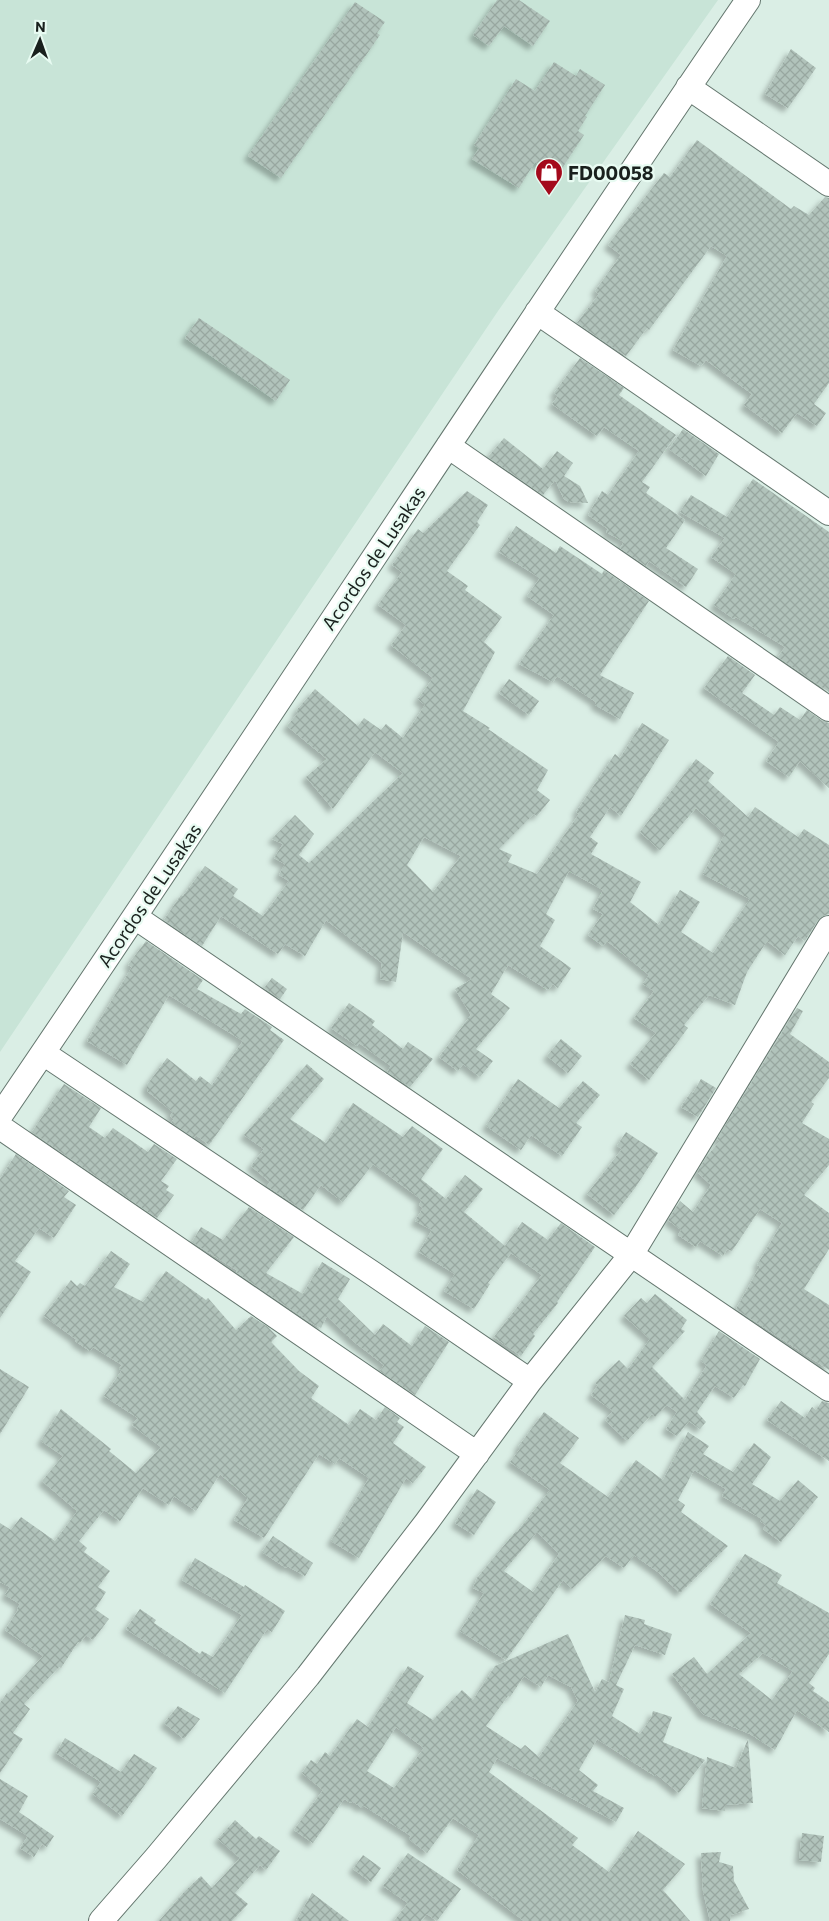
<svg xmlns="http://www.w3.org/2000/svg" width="829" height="1921" font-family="Commissioner,sans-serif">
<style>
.built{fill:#c8e4d7}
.building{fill:url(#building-cross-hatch);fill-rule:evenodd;filter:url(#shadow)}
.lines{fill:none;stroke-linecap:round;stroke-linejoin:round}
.minor-casing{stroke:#65776f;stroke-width:26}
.minor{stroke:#fff;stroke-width:24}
.labels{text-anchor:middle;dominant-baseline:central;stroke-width:4.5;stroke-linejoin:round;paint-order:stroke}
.poi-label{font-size:19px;font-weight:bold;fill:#19201d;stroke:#e8fbf2;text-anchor:start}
.street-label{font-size:19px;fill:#19201d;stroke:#e8fbf2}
</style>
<defs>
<pattern id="building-cross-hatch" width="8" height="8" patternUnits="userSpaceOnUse" patternTransform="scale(1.25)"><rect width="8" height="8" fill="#b1c3bb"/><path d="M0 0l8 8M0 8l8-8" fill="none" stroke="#98a7a0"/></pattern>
<filter id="shadow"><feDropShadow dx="-4.5" dy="4.5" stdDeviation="2.5" flood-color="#0004"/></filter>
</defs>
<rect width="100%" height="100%" fill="#daeee5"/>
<path class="built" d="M0,0h718l-220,311 -498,741z"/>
<path class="building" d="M497,0h22l31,21 -17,25 -29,-20 -15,20 -16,-11z
M355,2l30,20 -8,11 3,2 -99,143 -33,-22z
M791,49l25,19 -28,40 -23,-14z
M554,62l22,14 4,-7 25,16 -20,31 2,1 -9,14 6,4 -27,41 -22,-14 -16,26 -47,-29 7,-11 -5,-3 42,-66 19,12z
M697,140l94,69 3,-3 15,9 16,-18 4,1v185l-15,21 12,9 -9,13 -20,-13 -15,20 -38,-28 8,-11 -46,-34 -5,6 -28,-16 54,-94 -16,-10 -62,84 -2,-2 -21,28 -49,-33 22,-29 -4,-3 26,-36 -13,-10 56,-72 6,4z
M199,318l91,62 -14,21 -91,-63z
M580,358l44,30 -5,7 57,40 -34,47 8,5 -4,6 39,27 -19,28 32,21 -12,18 -37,-26 -3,5 -26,-18 4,-6 -18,-10 2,-3 -20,-14 14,-24 6,4 31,-44 -35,-24 -7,9 -45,-32 6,-8 -4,-3z
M683,429l36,25 -13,22 -37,-27z
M504,438l39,31 14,-18 16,12 -9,13 16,10 8,17 -19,-1 -5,-3 -9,-19 -12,15 -55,-38z
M753,479l76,53v160l-51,-35 7,-10 -49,-30 -2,2 -20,-14 22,-31 -25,-17 14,-19 -45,-26 11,-17 36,22z
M467,491l21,14 -11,17 3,3 -33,46 21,15 -3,4 37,27 -18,25 11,10 -32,59 27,17 -2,1 60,41 -11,20 13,10 -13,16 -3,-2 -35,35 13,6 -4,7 29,12 42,-60 -3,-2 39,-58 5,4 22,-35 27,17 -48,76 -11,-9 -20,30 8,6 -7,11 50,28 -11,20 29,23 21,-35 20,12 -19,30 32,21 37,-54 -47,-25 22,-40 -29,-26 -36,42 -20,-18 56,-73 18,14 -6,8 40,36 7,-10 43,30 6,-8 25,16v69l-6,2 -5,4 -13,21 -7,-5 -13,19 -18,-14 -20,31 -12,33 -26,-10 -25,30 4,3 -39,52 -19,-16 26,-31 -22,-15 20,-27 -11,-7 6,-9 -42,-34 -4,5 -15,-11 15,-21 -10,-5 10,-19 -34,-19 -23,43 9,6 -15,26 31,22 -13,20 -5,-4 -5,6 -40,-25 -17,29 19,14 -34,41 17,12 -13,16 -17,-13 -5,7 -19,-14 32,-42 -16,-26 17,-10 -69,-47 -7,50 -16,-3 2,-16 -56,-43 -21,36 -20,-12 -7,10 -57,-38 -19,30 -38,-26 17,-25 2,1 22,-30 33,23 -5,7 30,20 26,-35 -10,-6 6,-11 -11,-6 9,-14 -11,-5 23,-24 19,19 -15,21 10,8 94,-90 -28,-21 -42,57 -27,-32 21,-18 -40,-33 11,-13 -2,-2 19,-22 43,37 6,-8 17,12 5,-6 17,14 22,-33 -7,-6 15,-21 -42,-33 15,-20 -28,-20 24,-33 -10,-7 26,-36 5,4zM424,837l37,19 -28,36 -26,-27z
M516,526l40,27 4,-7 42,28 2,-4 45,31 -49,74 34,18 -14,26 -25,-14 1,-3 -39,-26 -4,6 -34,-18 35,-49 -27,-19 13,-18 -41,-26z
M728,656l27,19 -13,18 32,22 6,-8 20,13 7,-10 14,10 8,3v65l-29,-27 -11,16 -23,-16 13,-19 -75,-54z
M509,679l30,22 -10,14 -30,-22z
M146,941l57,39 -6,9 44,25 4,-5 27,18 -2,3 14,10 -75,105 -13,-10 -2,3 -23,-16 3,-3 -4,-3 3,-4 -26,-21v-6l20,-27 29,23 4,-5 12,9 31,-44 -74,-46 -42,70 -40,-24 45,-74 -4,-2z
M272,978l15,11 -7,10 -16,-11z
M349,1003l26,18 -3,4 31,24 5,-7 25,17 -23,28 -23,-15 4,-6 -32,-23 -2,3 -26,-18z
M797,1008l6,3 -13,23 39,28v16l-18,24 3,2 -12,19 27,16v26l-25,30 25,18v36l-25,40 25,16v65l-93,-61 24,-43 -3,-1 25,-42 -22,-14 -28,42 -5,-2 -4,7 -23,-15 -4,6 -18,-12 3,-5 -13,-10 12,-19 13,11 18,-27 -14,-13 10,-16 13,-15 -3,-2z
M561,1039l21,17 -14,17 -21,-17z
M307,1064l17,15 -34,40 36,24 27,-40 50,34 9,-11 31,23 -22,30 25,20 19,-24 18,14 -19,23 41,34 17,-24 26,18 13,-17 34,24 -38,55 1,1 -25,31 2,2 -14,20 -27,-19 48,-62 -31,-22 -23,30 2,1 -16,25 -30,-18 11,-17 -36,-22 13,-22 -17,-9 8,-13 -4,-3 3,-5 -49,-36 -30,38 -22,-17 -18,25 -36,-24 3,-4 -19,-16 13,-17 -20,-14z
M518,1079l41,29 24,-27 17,14 -24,28 6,4 -20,29 -31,-21 -10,15 -35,-24z
M701,1079l15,9 -18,29 -17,-10 10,-15 2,1z
M64,1084l37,24 -12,19 16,11 8,-10 35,24 6,-8 23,15 -16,22 8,5 -3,4 8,5 -17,23 -125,-86z
M626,1132l32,21 -23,35 -21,27 -27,-21 35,-45 -5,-3z
M16,1154l53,37 -5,6 12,8 -22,33 -15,-10 -24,33 16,11 -31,46v-139z
M249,1207l45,30 -28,36 37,21 19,-32 28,17 -12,20 37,36 8,-11 29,22 13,-20 24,16 -34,53 -35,-24 4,-6 -31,-24 -26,-25 -6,12 -10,-5 -75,-51 2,-1 -46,-29 9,-15 22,13z
M111,1251l19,13 -16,23 29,15 23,-31 40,29 2,-2 28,32 15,-14 17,11 9,9 -6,6 28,29 20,15 -8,12 38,27 11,-16 16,11 9,-13 15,11 -3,4 7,5 -11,16 33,24 -13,16 -7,-5 -47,80 -28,-17 38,-63 -30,-20 -4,6 -16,-10 -55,84 -30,-18 14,-22 -28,-24 -24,37 -22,-15 -5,9 -26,-17 -23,33 -16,-11 -25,31 8,7 -3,4 26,19 -12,16 8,5 -11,17 14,10 -16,21 -7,-5 -6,8 -2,-1 -17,26 -2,-1 -35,37 6,5 -17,24 10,6 -23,34v-70l7,-10 1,1 35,-38 -38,-26 13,-20 -1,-1 3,-5 -15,-9 5,-8 -10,-5v-59l11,7 10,-13 34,24 21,-28v-3l-34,-29 21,-25 -22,-15 20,-32 50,40 -2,2 27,22 25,-26 -29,-22 6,-7 -34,-22 18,-26 -3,-1 3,-4 -29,-18 -3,4 -15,-10 2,-1 -33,-24 27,-36 6,6 3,-3 5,3z
M655,1294l32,26 -6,9 4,2 -33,36 33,33 22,-35 -6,-4 18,-30 41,28 -15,27 -2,-1 -9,13 -19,-12 -18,26 9,10 -6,7 -11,-8 -12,15 -11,-7 11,-17 -10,-7 -12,12 -3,-3 -25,27 -22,-21 8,-9 -22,-16 7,-10 -3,-2 24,-23 9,9 22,-30 -26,-23 17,-18 6,5z
M0,1369l29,18 -29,47z
M781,1401l24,17 7,-11 4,3 6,-9 7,2v58l-62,-41z
M544,1412l35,26 -19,25 48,34 28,-37 27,20 25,-48 21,14 -6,8 30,18 21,-29 17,14 -19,27 28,17 18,-21 20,17 -37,45 -18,-13 3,-4 -6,-4 2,-2 -40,-23 4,-7 -32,-19 -16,30 7,5 -4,7 47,34 -48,47 -22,-21 -24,-17 -10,13 -18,-12 -34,33 -9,-9 -57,80 -46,-29 24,-38 -11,-5 4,-10 39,-47 1,1 33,-42 -40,-28 10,-13 -2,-2zM537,1532l22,22 -26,38 -29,-21z
M477,1489l19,13 -22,33 -19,-12z
M273,1536l40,27 -8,13 -18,-10 -1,2 -24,-16z
M745,1554l37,21 -5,8 52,30v41l-20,29 6,5 -2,3 16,11v30l-32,-22 -22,40 -25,-16 -47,-20 -31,-40 22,-17 13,17 44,-41 -41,-29zM763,1653l30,18 -21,29 -33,-26z
M195,1558l49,29 1,-2 40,26 -13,21 -5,-3 -42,64 -99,-64 14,-20 16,11 -2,3 46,31 2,-3 11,6 29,-42 -60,-35z
M625,1615l20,5 -1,4 28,10 -7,21 -30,-10 -19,40 -2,-1 10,5 -12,27 28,18 11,-16 2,-7 19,6 -9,25 42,18 -26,33 -23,-19 -1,2 -58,-37 -18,31 19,15 -5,6 31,17 -8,14 -119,-64 -8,14 89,66 -6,7 37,27 29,-41 47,33 -22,26 27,31h-166l-67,-51 22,-35 -26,-17 -26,35 -18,-14 2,-3 -47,-30 -2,2 -10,-7 -1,2 -7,-4 -31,44 -19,-13 29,-40 -21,-17 9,-13 6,4 8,-12 5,4 27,-37 11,8 40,-61 16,10 -17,27 26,17 29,-30 11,10 22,-34 73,-32 27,58 7,-13 7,3zM548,1675l23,12 7,14 -39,56 -14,-12 -4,4 -35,-23 22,-30 2,1 14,-21 17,11zM396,1727l28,21 -30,40 -27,-17z
M178,1706l22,13 -16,20 -20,-16z
M65,1738l56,34 13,-18 23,14 -35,48 -29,-22 8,-12 -45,-29z
M748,1739l5,64 -28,2v6l-23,-3 5,-51 29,11z
M0,1779l28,17 -9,16 35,24 -7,11 -5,-3 -8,13 -14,-9 8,-12 -28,-17z
M235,1820l21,19 3,-3 21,15 -14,19 -6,-5 -25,28 13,11 -16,17h-73l26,-30 16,-15 11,12 28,-30 -22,-19z
M802,1833l22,3 -3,26 -22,-2z
M721,1852l-2,10 14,4 1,15 15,28 -18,6 -1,6h-20l-7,-30 -2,-38z
M408,1853l53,36 -24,32 -10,-7 -6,7h-27l14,-18 -25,-17z
M363,1855l18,13 -10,14 -18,-13z
M312,1893l37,28h-53z"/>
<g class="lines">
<g class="minor-casing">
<path id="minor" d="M688,87l141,97
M537,312l292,201
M448,446l381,263
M135,917l694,472
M43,1053l329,220 158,108
M0,1116c252,-370 495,-746 748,-1116
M0,1127l477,327
M101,1921l55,-63 152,-182 118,-153 104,-142 101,-126 198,-327"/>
</g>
<use href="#minor" class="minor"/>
</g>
<defs>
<g id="shop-pin" transform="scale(1.4375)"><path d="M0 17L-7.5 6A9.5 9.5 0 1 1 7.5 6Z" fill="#a40a1c" stroke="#e8fbf2"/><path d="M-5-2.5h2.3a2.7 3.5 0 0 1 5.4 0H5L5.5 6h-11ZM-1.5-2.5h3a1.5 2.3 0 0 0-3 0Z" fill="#fff"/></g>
</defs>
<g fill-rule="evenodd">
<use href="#shop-pin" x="549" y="172"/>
</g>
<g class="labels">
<g class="poi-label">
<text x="568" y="172">FD00058</text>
</g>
<g class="street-label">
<text transform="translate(373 558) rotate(-56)">Acordos de Lusakas</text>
<text transform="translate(149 895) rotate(-56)">Acordos de Lusakas</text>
</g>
</g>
<g transform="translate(40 40) rotate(2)" stroke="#e8fbf2" stroke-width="4" paint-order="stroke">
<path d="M0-4L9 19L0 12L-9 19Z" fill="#19201d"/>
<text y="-8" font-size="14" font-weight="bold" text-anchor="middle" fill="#19201d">N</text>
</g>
</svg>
